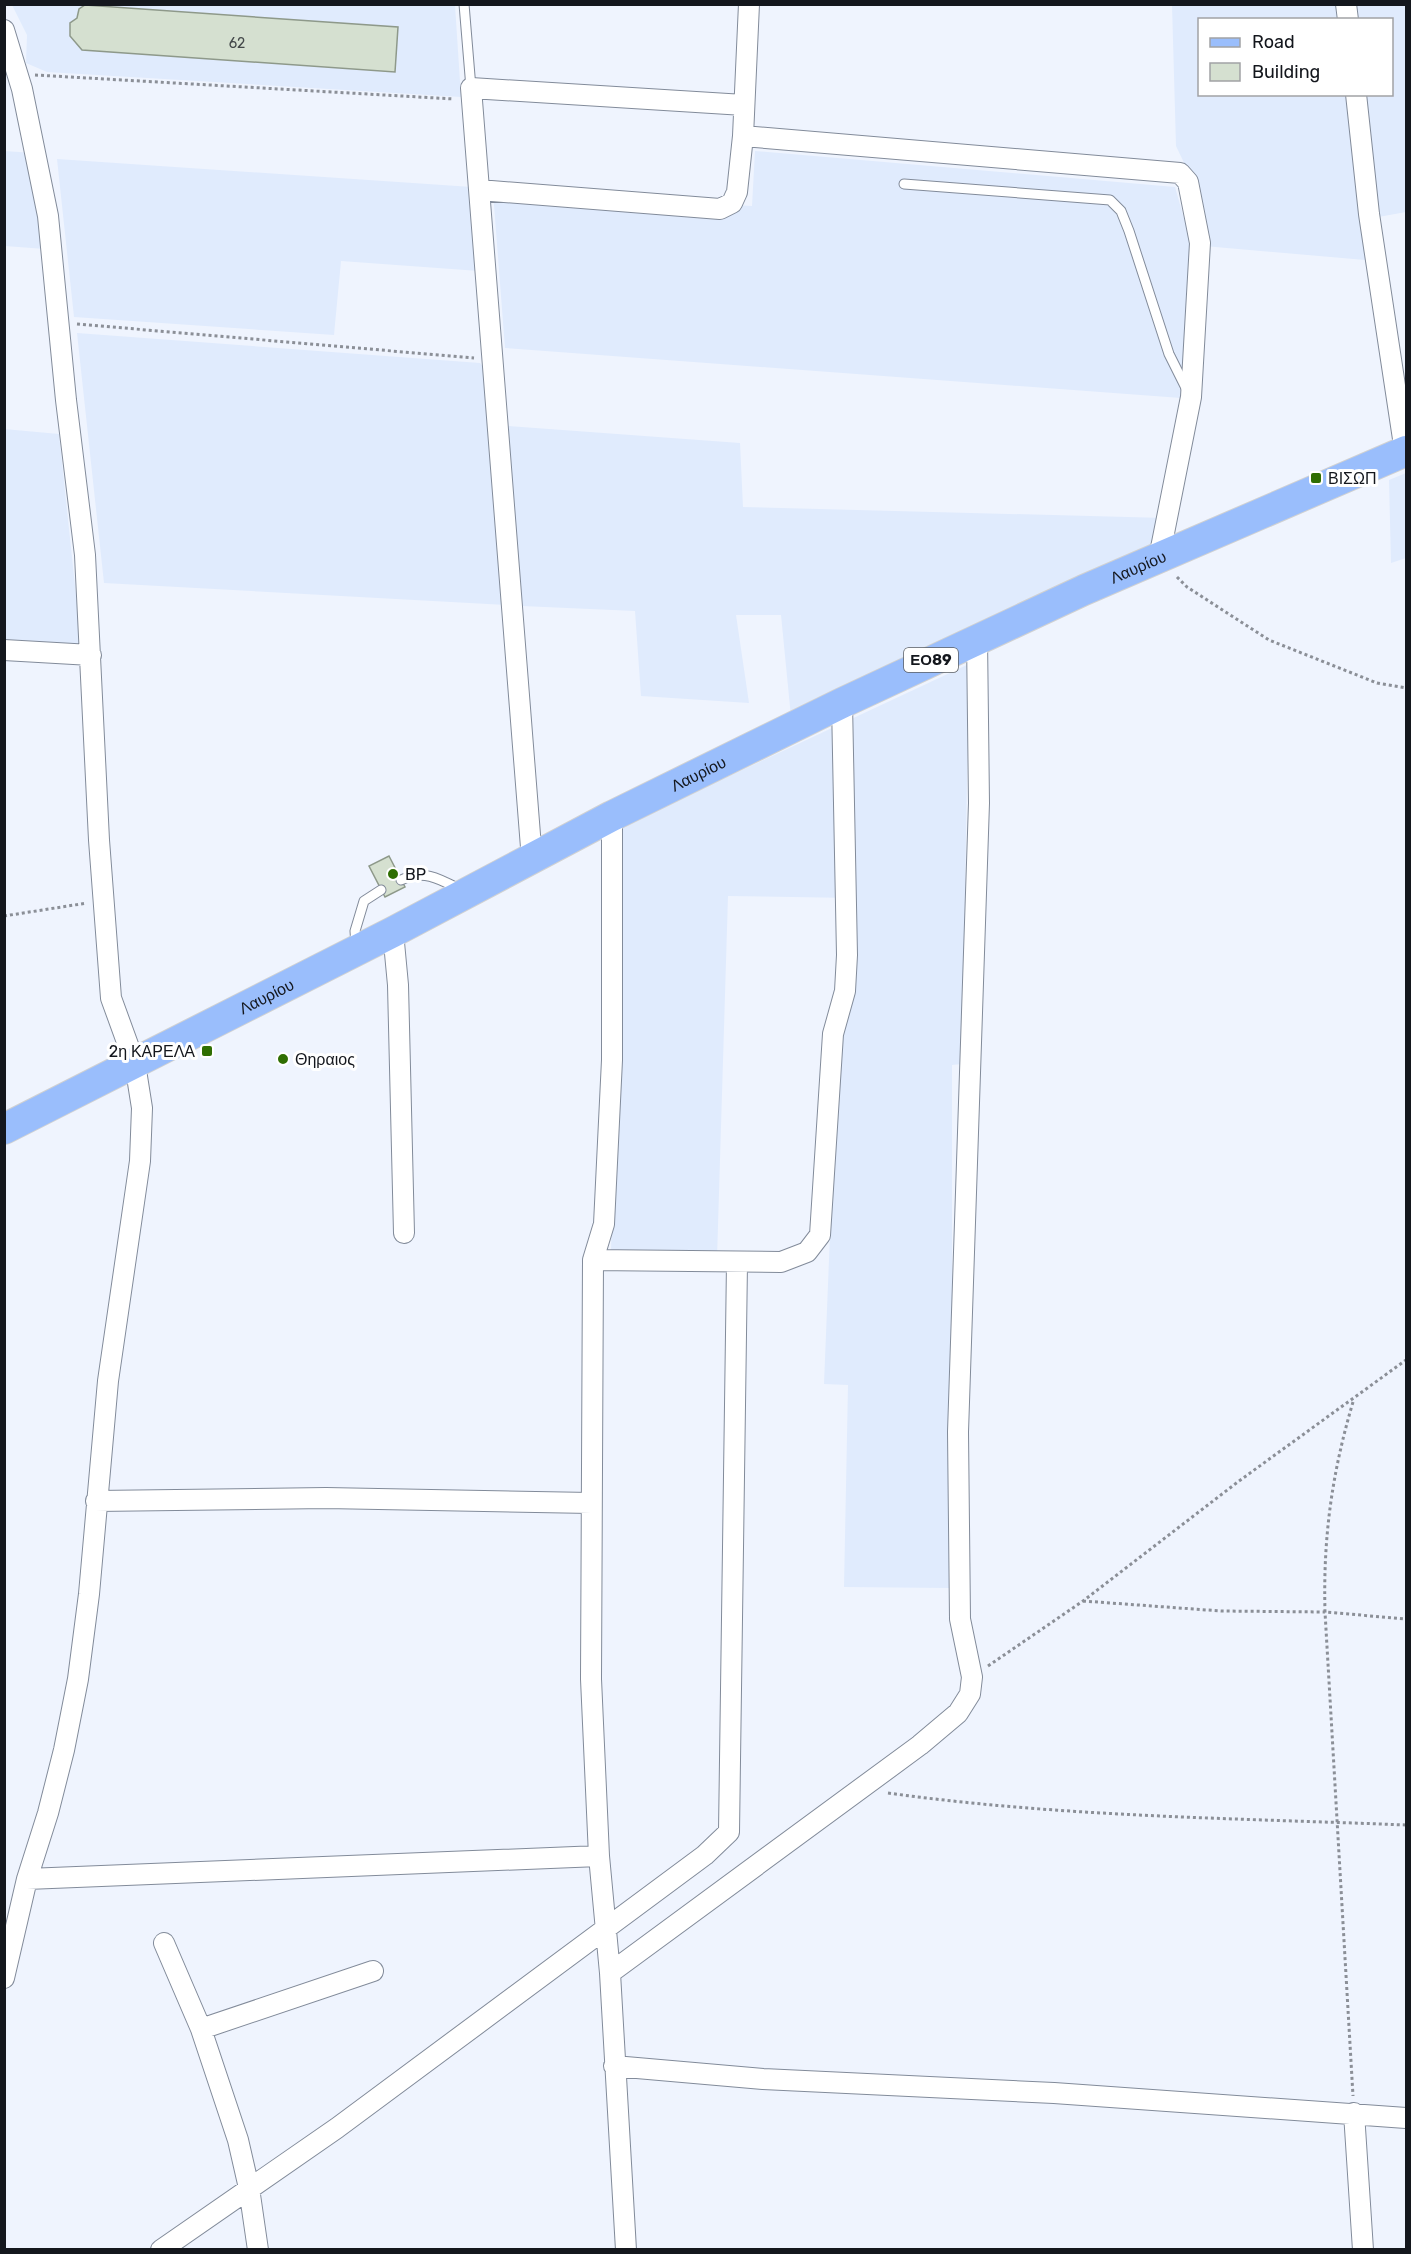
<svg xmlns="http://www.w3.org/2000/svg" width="1411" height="2254" font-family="Rubik,sans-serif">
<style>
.built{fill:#e0ebfd;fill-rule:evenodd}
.building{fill:#d5e0d0;stroke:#8e998a;stroke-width:1.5}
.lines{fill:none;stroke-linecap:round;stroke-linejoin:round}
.service-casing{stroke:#828b9a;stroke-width:11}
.minor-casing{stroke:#828b9a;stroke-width:22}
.primary-casing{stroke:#d0d1d2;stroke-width:32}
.path{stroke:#8b8f97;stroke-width:3;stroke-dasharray:3 3;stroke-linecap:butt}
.service{stroke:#fff;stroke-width:9}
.minor{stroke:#fff;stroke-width:20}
.primary{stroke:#9abefc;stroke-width:30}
.poi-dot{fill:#2f6e02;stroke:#fff;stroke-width:2}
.labels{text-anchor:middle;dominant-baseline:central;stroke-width:6;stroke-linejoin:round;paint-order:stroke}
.number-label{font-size:14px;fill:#44494a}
.shield{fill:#fff;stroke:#5a5d61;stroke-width:1.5}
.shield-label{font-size:15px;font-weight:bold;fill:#14171d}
.poi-label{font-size:16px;fill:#14171d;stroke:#fff;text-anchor:start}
.street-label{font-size:16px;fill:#14171d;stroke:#fff}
</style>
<rect width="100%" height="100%" fill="#eff4fe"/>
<path class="built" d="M12,5h443l6,92 -414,-25 -21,-9 1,-28z
M1172,5h234v207l-44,8 3,40 -161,-14 -17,-77 -11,-23zM1200,20h192v74h-192z
M4,151l30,2 11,96 -40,-3z
M755,151l420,36 16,56 -10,155 -676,-50 -12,-156 259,14z
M57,159l415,28 7,84 -138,-10 -7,74 -260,-18z
M77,333l403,30 10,13 16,229 -402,-22z
M508,426l232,17 3,64 422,11 -4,23 -370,176 -10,-102h-45l13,88 -108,-7 -6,-85 -113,-5z
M4,429l55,5 23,218 -77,-7z
M1406,473v85l-15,5 -2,-83z
M969,664l-7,400 -10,1v328l-3,195 -105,-1 4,-202 -24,-1 14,-349 14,-137 -124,-2 -11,363 -106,-4 7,-427z"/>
<path class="building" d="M85,5l313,22 -3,45 -313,-22 -12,-14v-13l7,-5 2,-9z
M389,856l16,31 -20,10 -16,-31z"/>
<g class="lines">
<g class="service-casing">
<path id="service" d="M464,4l7,84
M904,184l206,16 11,11 8,20 40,123 18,36
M401,880c23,-11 39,-1 60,10
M356,945l-1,-14 9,-30 17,-11"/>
</g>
<g class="minor-casing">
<path id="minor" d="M1346,4l2,16
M4,30l18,59 26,127 18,184 19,155 14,285 12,158 24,66 7,44 -2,53 -32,220 -19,213 -11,85 -14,71 -16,63 -21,66 -23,99
M1356,94l13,120 36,238
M743,136l437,37 8,9 12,61 -9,154 -32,161
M479,190l241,19 12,-6 5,-11 6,-56 6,-132
M4,650l87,5
M612,816v244l-8,164 -11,36 -2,419 8,177 11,117 310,-228 38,-32 12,-19 2,-17 -12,-58 -2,-187 21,-629 -2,-165
M532,860l-61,-772 273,17
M393,932l5,53 6,248
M593,1260l188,2 26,-10 13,-17 13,-201 12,-43 2,-36 -5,-252
M96,1501l230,-3 265,5
M27,1879l572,-23
M164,1943l37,86 172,-58
M610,1973l16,277
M201,2029l37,111 11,48 9,62
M614,2066l149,13 291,14 352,25
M1354,2113l9,137
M161,2250l176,-122 368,-273 24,-23 8,-569"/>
</g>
<g class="primary-casing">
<g id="primary">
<path id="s1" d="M4,1129l389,-197 219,-116 230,-113 242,-113 322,-139"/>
</g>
</g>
<path class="path" d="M35,75l419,24
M77,324l397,34
M1177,577l10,10 82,53 108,43 29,5
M4,916l83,-13
M1353,1402c-21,71 -30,135 -28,210l81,7
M1083,1601l138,10 104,1 28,484
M988,1666l95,-65 156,-120 167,-121
M888,1793c172,24 345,25 518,32"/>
<use href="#service" class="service"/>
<use href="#minor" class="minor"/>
<use href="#primary" class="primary"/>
</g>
<g class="poi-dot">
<rect x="1310" y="472" width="12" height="12" rx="3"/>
<circle cx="393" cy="874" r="6"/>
<rect x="201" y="1045" width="12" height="12" rx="3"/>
<circle cx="283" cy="1059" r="6"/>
</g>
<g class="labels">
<g class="number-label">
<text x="237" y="43">62</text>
</g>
<rect class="shield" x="904" y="648" width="54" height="24" rx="4.5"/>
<g class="shield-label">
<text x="931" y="660">ΕΟ89</text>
</g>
<g class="poi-label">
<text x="1328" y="478">ΒΙΣΩΠ</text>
<text x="405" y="874">BP</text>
<text x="195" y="1051" text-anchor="end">2η ΚΑΡΕΛΑ</text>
<text x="295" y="1059">Θηραιος</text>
</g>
<g class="street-label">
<text stroke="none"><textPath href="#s1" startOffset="1266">Λαυρίου</textPath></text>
<text stroke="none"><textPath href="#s1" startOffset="780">Λαυρίου</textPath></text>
<text stroke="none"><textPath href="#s1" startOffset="294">Λαυρίου</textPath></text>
</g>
</g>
<rect width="1411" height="2254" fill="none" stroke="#14171d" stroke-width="12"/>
<rect x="1198" y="18" width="195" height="78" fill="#ffffff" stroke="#a1a2a5" stroke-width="1.5"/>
<rect x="1210" y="38" width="30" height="9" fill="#9abefc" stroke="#a1a2a5" stroke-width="1.5"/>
<text x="1252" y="48" font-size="18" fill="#14171d">Road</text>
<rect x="1210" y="63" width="30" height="18" fill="#d5e0d0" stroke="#a1a2a5" stroke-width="1.5"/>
<text x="1252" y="78" font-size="18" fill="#14171d">Building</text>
</svg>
